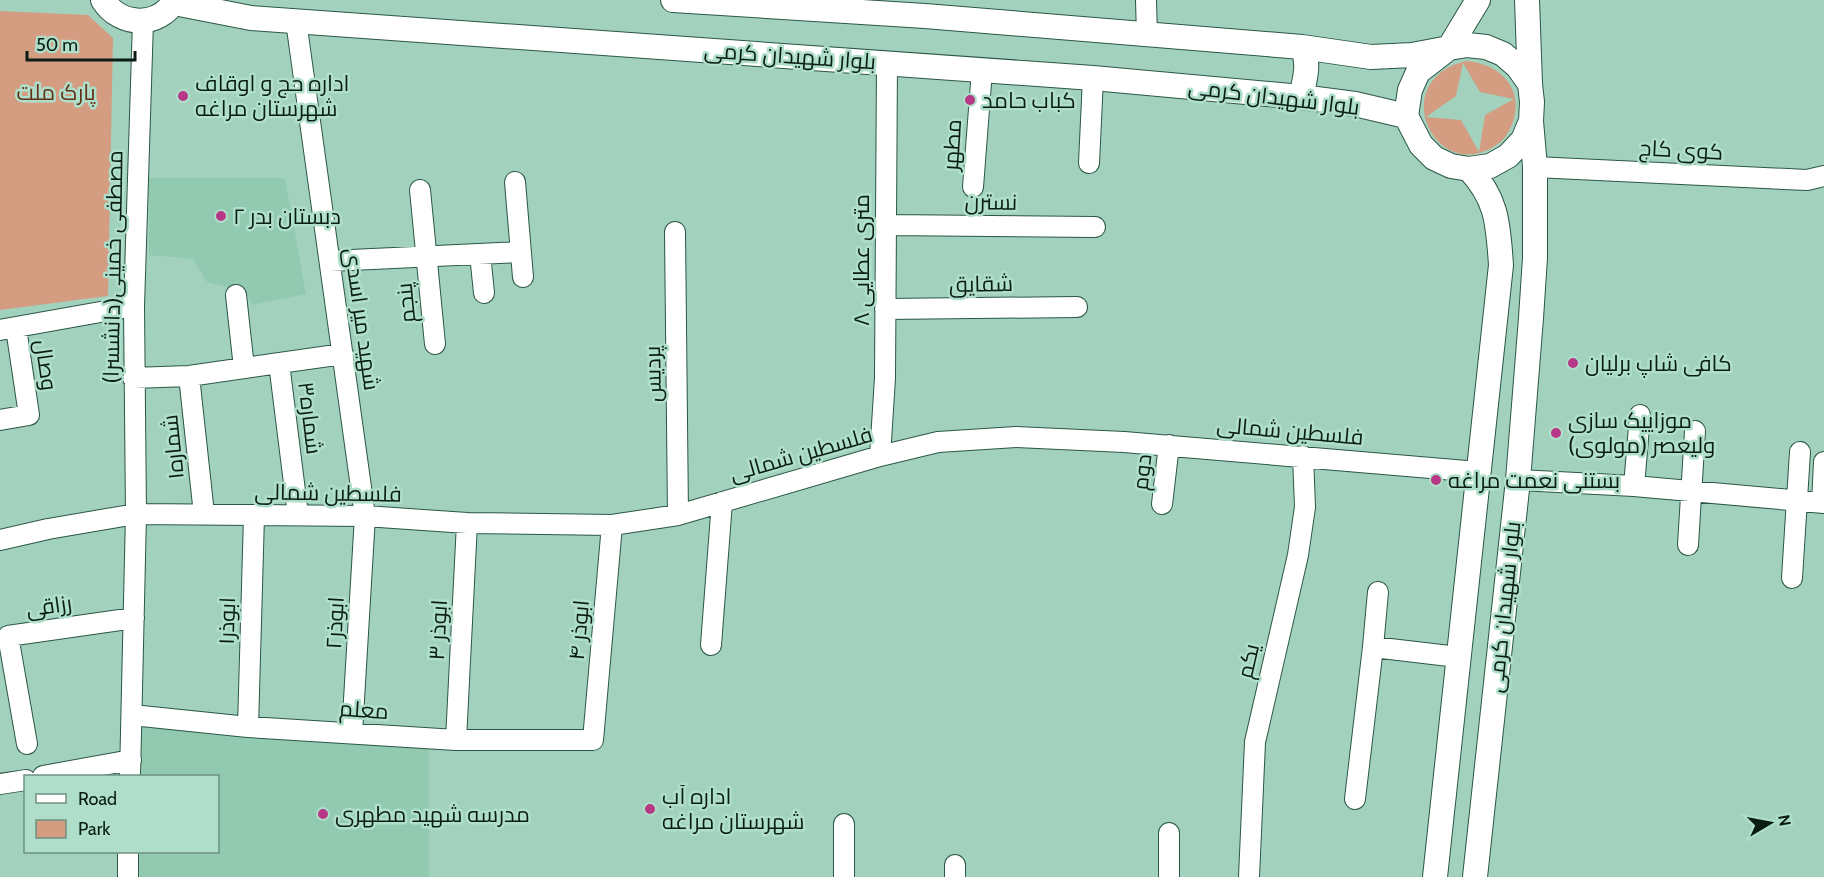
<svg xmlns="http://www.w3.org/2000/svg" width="1824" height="877" font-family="Cabin,Cairo,sans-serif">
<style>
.built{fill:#91c9b1}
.green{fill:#d49c81;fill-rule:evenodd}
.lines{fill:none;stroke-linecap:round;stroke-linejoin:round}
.minor-casing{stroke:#2b5746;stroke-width:22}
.major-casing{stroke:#2b5746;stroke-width:26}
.minor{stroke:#fff;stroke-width:20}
.major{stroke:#fff;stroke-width:24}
.poi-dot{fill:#b63886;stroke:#afdfca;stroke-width:2}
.labels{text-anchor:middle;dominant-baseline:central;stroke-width:5;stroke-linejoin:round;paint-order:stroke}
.street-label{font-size:22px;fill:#0a1d15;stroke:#afdfca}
.poi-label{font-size:22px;fill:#0a1d15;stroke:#afdfca;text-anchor:start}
.park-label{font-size:22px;fill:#633117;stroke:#afdfca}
</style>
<rect width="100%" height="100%" fill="#a2d2bd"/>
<path class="built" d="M149,178h136l21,116 -54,11 -7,-13 -38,-10 -14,-23 -44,-4z
M132,715l297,24v138h-289l-2,-25h80v-76h-83z"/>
<path class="green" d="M0,11l88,4 25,23 -5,258 -108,14z
M1466,61c39,3 62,34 43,70 -5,10 -14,16 -24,20 -54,23 -96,-71 -19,-90zM1463,63l17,29 34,7 -29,16 -6,37 -18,-32 -35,-3 30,-21z"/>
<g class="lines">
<g class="minor-casing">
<path id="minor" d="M1146,0l1,36
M296,21l69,495 -13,217
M1089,163l4,-85
M1535,167l272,13 17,-4
M515,182l8,95
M973,187l9,-117
M420,190l15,154
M886,225l209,2
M675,232l3,283
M480,254l4,39
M330,261l191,-9
M236,295l8,73
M885,309l192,-2
M0,330l134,-24
M279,363l19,152
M189,376l15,138
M133,378l56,-2 154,-22
M0,420l29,-5 -13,-87
M880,456l5,-78 2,-315
M1518,480l116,6 190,17
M1634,486l6,-71
M1822,503l2,-41
M1162,504l7,-59
M0,540l48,-11 88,-15 229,2 102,7 145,2 66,-10 202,-59 58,-14 78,-5 108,5 354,30
M1688,545l7,-114
M1792,578l8,-126
M711,645l11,-143
M1373,647l5,-55
M132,715l116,12 208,13h137l19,-215
M248,727l6,-211
M456,740l11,-217
M27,744l-19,-108 126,-18
M43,776l88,-16
M130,776l6,-262 -2,-208 9,-285
M0,784l26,-4
M1355,799l18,-152 85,10
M1169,833v44
M128,877v-25
M844,877v-53
M955,877v-12
M1249,877l6,-135 43,-187 7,-48 -2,-51"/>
</g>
<g class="major-casing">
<path id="major" d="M103,0c17,27 56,28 72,0
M673,0l252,16 377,31 69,10 41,-2 37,-7 29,-48
M1527,0l3,84
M174,3l77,15 842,60 208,19 54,7 51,12
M1467,45l19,2 17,7 15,13 12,17 2,18 -1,19 -8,19 -15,16 -18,10 -21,3 -18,-3 -17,-8 -13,-13 -15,-29 4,-26 8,-18 31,-24z
M1301,97c4,-19 9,-33 1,-50
M1435,877l66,-612c-3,-40 -3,-65 -32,-96
M1475,877l43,-397 13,-162 4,-60v-91l-4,-46"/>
</g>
<use href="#minor" class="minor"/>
<use href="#major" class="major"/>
</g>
<g class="poi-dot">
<circle cx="183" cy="96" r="6"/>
<circle cx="970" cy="100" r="6"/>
<circle cx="221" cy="216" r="6"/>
<circle cx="1573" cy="363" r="6"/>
<circle cx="1556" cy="433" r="6"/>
<circle cx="1436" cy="480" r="6"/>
<circle cx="650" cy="809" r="6"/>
<circle cx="323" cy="814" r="6"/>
</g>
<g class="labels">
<g class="street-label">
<text transform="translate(790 56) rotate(4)">بلوار شهیدان کرمی</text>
<text transform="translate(1274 97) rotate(7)">بلوار شهیدان کرمی</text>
<text transform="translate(952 145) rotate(-86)">مطهر</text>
<text transform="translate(1681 150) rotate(3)">کوی کاج</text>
<text transform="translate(991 202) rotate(1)">نسترن</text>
<text transform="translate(861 260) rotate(-90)">۸ متری عطایی</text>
<text transform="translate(113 267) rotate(-89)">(دانشسرا)مصطفی خمینی</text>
<text transform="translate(981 284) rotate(-1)">شقایق</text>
<text transform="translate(406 303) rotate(-96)">پنجم</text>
<text transform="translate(362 319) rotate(82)">شهید میر اسدی</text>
<text transform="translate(46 365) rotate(82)">وصال</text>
<text transform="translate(653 374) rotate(-91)">پردیس</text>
<text transform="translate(310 418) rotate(83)">شماره۳</text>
<text transform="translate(1290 431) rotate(5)">فلسطین شمالی</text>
<text transform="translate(173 447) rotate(-96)">شماره۱</text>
<text transform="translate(801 454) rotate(-16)">فلسطین شمالی</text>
<text transform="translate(1142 472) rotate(-83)">دوم</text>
<text transform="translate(328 493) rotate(1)">فلسطین شمالی</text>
<text transform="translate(49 606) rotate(-8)">رزاقی</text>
<text transform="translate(1504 607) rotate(-84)">بلوار شهیدان کرمی</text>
<text transform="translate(227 621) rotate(-88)">ابوذر۱</text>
<text transform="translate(335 623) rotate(-87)">ابوذر۲</text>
<text transform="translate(438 630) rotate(-87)">ابوذر ۳</text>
<text transform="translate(579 630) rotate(-85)">ابوذر ۴</text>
<text transform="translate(1248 661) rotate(-77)">یکم</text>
<text transform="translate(364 710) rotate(4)">معلم</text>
</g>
<g class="poi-label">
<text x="195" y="83">اداره حج و اوقاف<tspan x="195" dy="25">شهرستان مراغه</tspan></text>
<text x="982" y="100">کباب حامد</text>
<text x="233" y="216">دبستان بدر ۲</text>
<text x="1585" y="363">کافی شاپ برلیان</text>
<text x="1568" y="420">موزاییک سازی<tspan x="1568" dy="25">ولیعصر (مولوی)</tspan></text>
<text x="1448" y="480">بستنی نعمت مراغه</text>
<text x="662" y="796">اداره آب<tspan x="662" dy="25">شهرستان مراغه</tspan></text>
<text x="335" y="814">مدرسه شهید مطهری</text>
</g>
<g class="park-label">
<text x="56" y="92">پارک ملت</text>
</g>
</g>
<rect x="24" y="775" width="195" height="78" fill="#afdfca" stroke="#6d9182" stroke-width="1.5"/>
<rect x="36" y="794" width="30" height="9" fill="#ffffff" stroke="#6d9182" stroke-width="1.5"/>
<text x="78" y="805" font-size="18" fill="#0a1d15">Road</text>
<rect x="36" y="820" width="30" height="18" fill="#d49c81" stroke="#6d9182" stroke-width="1.5"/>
<text x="78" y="835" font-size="18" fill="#0a1d15">Park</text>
<g transform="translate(1770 823) rotate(80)" stroke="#afdfca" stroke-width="4.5" paint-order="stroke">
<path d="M0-4.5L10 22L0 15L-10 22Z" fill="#0a1d15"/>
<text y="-9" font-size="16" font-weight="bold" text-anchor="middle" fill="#0a1d15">N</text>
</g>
<path d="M27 51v9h108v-9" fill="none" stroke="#0a1d15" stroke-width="3"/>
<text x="36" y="51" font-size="18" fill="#0a1d15" stroke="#afdfca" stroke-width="4.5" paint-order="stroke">50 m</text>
</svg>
